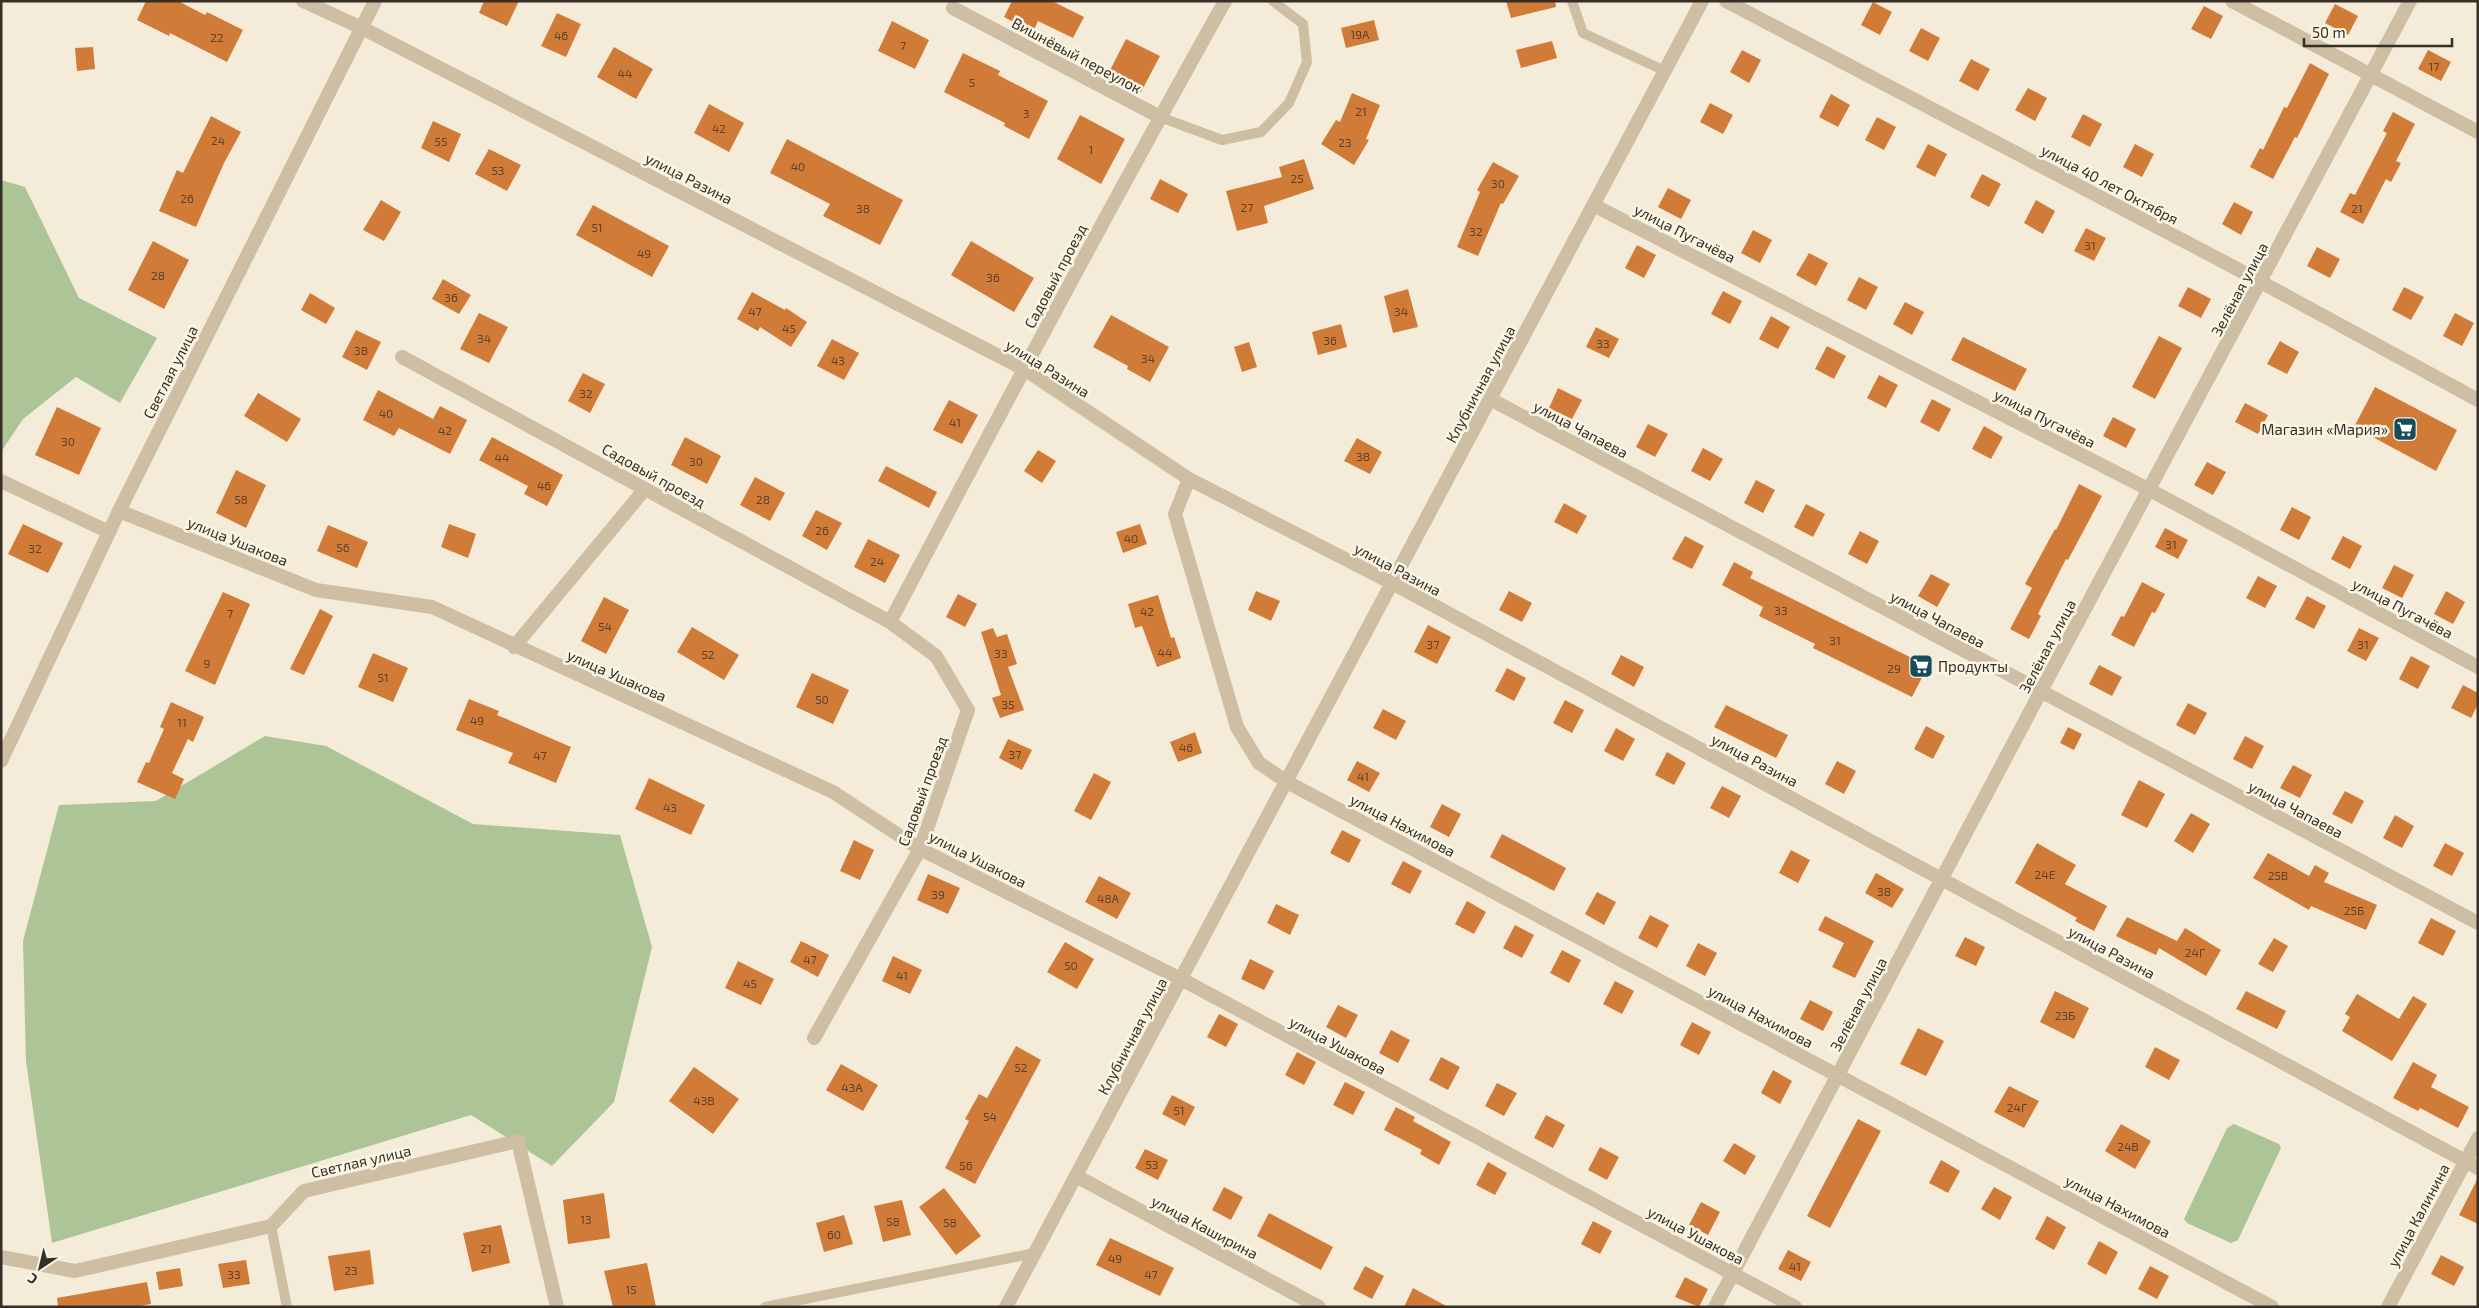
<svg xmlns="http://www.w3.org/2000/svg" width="2479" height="1308" font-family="'Exo 2',sans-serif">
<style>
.green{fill:#adc497}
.building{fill:#d17b39}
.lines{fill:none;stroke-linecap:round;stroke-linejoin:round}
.service{stroke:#cdbea4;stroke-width:10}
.minor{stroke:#cdbea4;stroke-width:14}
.labels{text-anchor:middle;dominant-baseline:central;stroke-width:5;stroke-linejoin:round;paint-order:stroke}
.number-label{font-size:12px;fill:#5e422b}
.street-label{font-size:15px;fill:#372f26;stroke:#fbf5e5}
.poi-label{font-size:15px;fill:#372f26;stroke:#fbf5e5;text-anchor:end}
</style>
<rect width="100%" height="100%" fill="#f4ecd9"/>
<path class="green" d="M1,180l24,7 54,111 78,40 -37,65 -44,-26 -53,42 -22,33z
M265,736l61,10 147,78 147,11 32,112 -38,155 -62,64 -81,-51 -419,128 -26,-182 -3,-120 36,-136 97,-4z
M2234,1124l45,20 2,4 -43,92 -7,3 -44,-20 -3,-4 43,-91z"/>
<path class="building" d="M146,1h32l27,14 2,-3 36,18 -16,32 -57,-29 -1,3 -32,-16z
M484,1h35l-12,25 -28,-13z
M1012,1h40l32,16 -11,21 -35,-17 -5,11 -29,-15z
M1506,1h49l1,6 -45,11z
M1873,2l19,10 -12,23 -19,-10z
M2335,4l23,12 -10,19 -23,-12z
M2204,6l19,10 -12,23 -20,-10z
M557,13l24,11 -15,33 -25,-11z
M1374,20l5,20 -33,8 -5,-20z
M892,21l37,19 -14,29 -37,-18z
M1921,28l19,10 -12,23 -19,-10z
M1126,39l34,17 -19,36 -33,-18z
M1552,41l5,17 -36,10 -5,-18z
M93,47l2,22 -18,2 -2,-23z
M614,47l39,22 -17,30 -39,-22z
M1742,50l19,10 -12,23 -19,-11z
M2428,50l23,12 -10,19 -23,-12z
M963,53l37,18 -2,4 50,26 -19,38 -25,-13 1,-3 -61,-31z
M1971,59l19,10 -12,22 -19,-10z
M2310,63l19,11 -32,64 -2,-1 -22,42 -23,-12 10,-19 3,2 21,-43 3,1z
M2028,88l19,10 -12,23 -20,-11z
M1352,93l28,12 -14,34 3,1 -15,25 -33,-21 15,-24 4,2z
M1831,94l19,11 -12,22 -19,-10z
M1710,103l23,12 -10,19 -23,-12z
M709,104l35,19 -15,29 -35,-19z
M2393,112l22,12 -19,37 5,2 -10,19 -5,-3 -23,45 -23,-12 10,-19 5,2 32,-62 -4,-2z
M2083,114l19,10 -12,23 -19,-10z
M1080,115l45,24 -24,45 -44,-25z
M211,116l30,16 -17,31 -28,64 -37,-16 18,-41 6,3z
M1877,117l19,10 -12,23 -19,-10z
M433,121l28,13 -12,28 -28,-14z
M787,139l116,61 -23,45 -57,-29 7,-12 -60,-31z
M1928,144l19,10 -12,23 -19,-10z
M2135,144l19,10 -12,23 -19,-10z
M489,149l32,16 -14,26 -32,-17z
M1304,159l10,30 -50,17 4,17 -31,8 -11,-40 56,-14 -3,-10z
M1493,162l26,14 -16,28 -2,-1 -23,53 -21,-9 23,-55 -3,-2z
M1982,174l19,10 -12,23 -19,-10z
M1160,179l28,15 -10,19 -28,-14z
M1668,188l23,12 -10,19 -23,-12z
M381,200l20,12 -17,29 -21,-11z
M2036,200l19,11 -12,23 -19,-11z
M2234,202l19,10 -12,23 -19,-11z
M593,205l76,41 -17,31 -76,-42z
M2086,228l20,10 -12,23 -20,-10z
M1753,230l19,10 -12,23 -19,-10z
M153,241l36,19 -25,49 -36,-19z
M971,241l63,37 -20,34 -63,-37z
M1637,245l19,10 -12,23 -19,-10z
M2317,247l23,12 -10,19 -23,-12z
M1809,253l19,10 -12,23 -20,-11z
M1859,277l19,10 -12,23 -19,-10z
M443,279l28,16 -12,19 -27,-15z
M2188,287l23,12 -10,19 -23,-12z
M2404,287l20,10 -13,23 -19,-10z
M1408,289l10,38 -25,6 -9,-37z
M1723,291l19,10 -12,23 -19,-10z
M752,292l33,18 1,-2 21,14 -16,25 -31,-20 -2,4 -21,-12z
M310,293l25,15 -9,16 -25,-14z
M1905,302l19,10 -12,23 -19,-11z
M479,313l29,14 -19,36 -29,-14z
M2455,313l19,10 -12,23 -19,-10z
M1111,315l58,32 -19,35 -23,-13 1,-3 -35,-19z
M1771,316l19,11 -12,22 -19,-10z
M1341,324l6,23 -29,8 -6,-23z
M1596,327l23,12 -10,19 -23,-11z
M356,330l25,12 -14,28 -25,-13z
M2159,336l23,12 -27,51 -23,-12z
M1963,337l64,32 -12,22 -64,-31z
M832,339l27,14 -15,27 -27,-14z
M2280,341l19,11 -12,22 -20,-10z
M1249,342l8,25 -15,5 -8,-25z
M1827,346l19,10 -12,23 -19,-10z
M583,373l22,11 -15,29 -22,-12z
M1879,375l19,10 -12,23 -19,-10z
M2375,387l82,43 -21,41 -82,-44z
M1558,388l24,12 -10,19 -23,-11z
M378,390l55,29 7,-13 27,14 -17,34 -51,-26 -5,8 -31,-16z
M258,393l43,26 -14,23 -43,-26z
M1932,399l19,10 -12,23 -19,-10z
M949,400l29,15 -16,29 -29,-14z
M2245,403l23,12 -10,19 -23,-12z
M57,407l44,21 -22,47 -44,-20z
M2113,417l23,12 -10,19 -23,-12z
M1648,424l20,10 -13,23 -19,-10z
M1984,426l19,11 -12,22 -19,-10z
M492,437l71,38 -16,31 -23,-12 4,-8 -49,-26z
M685,437l36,19 -14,28 -36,-19z
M1357,438l25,14 -12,22 -26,-13z
M1703,448l20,11 -13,22 -19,-10z
M1038,450l18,11 -14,22 -18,-12z
M2207,462l19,10 -13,23 -19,-10z
M886,466l51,26 -8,16 -51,-27z
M236,470l30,15 -20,43 -30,-15z
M755,477l30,16 -15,28 -30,-16z
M1756,480l19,10 -12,23 -19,-10z
M2079,484l23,12 -34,64 -2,-1 -28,55 3,2 -12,23 -19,-10 22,-41 -7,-4 30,-55 1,1z
M1564,503l23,13 -10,18 -23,-12z
M1806,504l19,10 -12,23 -19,-10z
M2292,507l19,10 -12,23 -19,-10z
M816,510l26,13 -15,27 -25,-14z
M23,524l40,19 -15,30 -40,-19z
M449,524l27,10 -8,24 -27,-11z
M1140,524l7,20 -24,9 -7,-21z
M328,525l40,17 -11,26 -40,-17z
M2165,528l23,12 -10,19 -23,-12z
M1860,531l19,10 -12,23 -19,-10z
M1685,536l19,10 -12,23 -20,-10z
M2343,536l19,10 -12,23 -19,-10z
M868,539l32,16 -15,28 -31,-16z
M1734,562l19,10 -3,6 178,88 -16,31 -99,-49 2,-4 -56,-28 4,-9 -41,-22z
M2394,565l20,10 -12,23 -20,-10z
M1931,574l19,10 -13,23 -19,-11z
M2258,576l19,10 -12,22 -19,-10z
M2142,582l23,12 -10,19 -3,-1 -18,35 -23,-12 10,-19 3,1z
M1256,591l24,10 -9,20 -23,-11z
M1509,591l23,12 -10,19 -23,-12z
M2446,591l19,11 -12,22 -19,-10z
M223,592l27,12 -35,81 -30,-14z
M958,594l19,10 -12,23 -19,-10z
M1158,595l13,43 3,-1 7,21 -24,9 -15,-41 -7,2 -7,-24z
M2307,596l19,10 -12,23 -19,-10z
M604,597l25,13 -23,44 -25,-13z
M320,609l13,7 -29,59 -14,-6z
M1428,625l23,12 -14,27 -23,-12z
M692,627l47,28 -15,25 -47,-28z
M993,628l4,9 10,-3 10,30 -9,3 16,43 -24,8 -8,-20 9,-3 -20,-63z
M2359,628l20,10 -13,23 -19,-10z
M373,653l35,15 -15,34 -35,-15z
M1621,655l23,12 -10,20 -23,-13z
M2411,656l19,10 -12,23 -19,-10z
M2099,665l23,12 -10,19 -23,-12z
M1507,668l19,10 -12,23 -19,-10z
M812,673l37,17 -16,34 -37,-17z
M2463,685l15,8v11l-7,14 -20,-10z
M469,699l30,12 -2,4 74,32 -15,36 -48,-20 5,-10 -57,-23z
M1565,700l19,10 -12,23 -19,-10z
M171,702l33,15 -11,25 -5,-3 -16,34 12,6 -9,20 -38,-17 9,-20 3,1 15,-34 -4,-2z
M2188,703l19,10 -12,22 -19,-10z
M1726,705l62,30 -12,23 -62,-31z
M1383,709l23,12 -10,19 -23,-12z
M1926,726l19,10 -12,23 -19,-10z
M2068,727l14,7 -8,16 -14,-7z
M1616,728l19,11 -12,22 -19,-10z
M1195,732l7,21 -24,9 -8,-20z
M2245,736l19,10 -12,23 -19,-10z
M1008,739l24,11 -10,20 -23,-12z
M1667,752l19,11 -12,22 -19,-10z
M1357,761l23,12 -11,19 -22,-12z
M1837,761l19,10 -12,23 -19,-10z
M2293,765l19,10 -12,23 -20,-10z
M1094,773l17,9 -20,38 -17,-9z
M649,778l56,27 -14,30 -56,-26z
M2139,780l26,14 -18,34 -26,-13z
M1722,786l19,10 -12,22 -19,-10z
M2345,791l19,10 -12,23 -20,-10z
M1442,804l19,10 -12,23 -19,-10z
M2191,813l19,11 -17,29 -19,-12z
M2395,815l19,11 -12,22 -19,-10z
M1342,830l19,10 -12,23 -19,-10z
M1502,834l64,34 -12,23 -64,-34z
M854,840l20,10 -14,30 -20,-9z
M2037,843l39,22 -11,19 42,22 -13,25 -19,-10 2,-3 -62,-35z
M2445,843l19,10 -12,23 -19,-10z
M1791,850l19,10 -12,23 -19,-10z
M2268,853l41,23 6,-11 14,8 -5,9 53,23 -11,25 -55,-24 -2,4 -56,-32z
M1403,861l19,10 -12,23 -19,-10z
M1876,873l28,16 -12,19 -27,-15z
M928,874l32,14 -12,26 -31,-14z
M1099,876l32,17 -14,26 -32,-17z
M1597,892l19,10 -12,23 -19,-11z
M1467,901l19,11 -12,22 -19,-10z
M1276,904l23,11 -9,20 -23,-12z
M1650,915l19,10 -12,23 -19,-10z
M1825,916l49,25 -19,37 -23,-11 12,-24 -26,-13z
M2127,917l50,24 8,-13 36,22 -15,26 -47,-28 -3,7 -40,-19z
M2431,918l25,13 -13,25 -25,-13z
M1515,925l19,10 -12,23 -19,-10z
M1965,937l20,10 -9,19 -21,-10z
M2274,938l14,8 -15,26 -15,-8z
M801,941l28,14 -11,22 -28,-15z
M1065,942l29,17 -17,30 -30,-17z
M1698,943l19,10 -12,23 -19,-10z
M1562,950l19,10 -12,23 -19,-10z
M893,956l29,14 -12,24 -28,-13z
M1250,959l24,12 -10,19 -23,-11z
M738,961l36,18 -13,26 -36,-17z
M1615,981l19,10 -12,23 -19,-10z
M2055,991l34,17 -15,31 -34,-17z
M2246,991l40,20 -9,18 -41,-20z
M2357,994l42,25 14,-23 14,8 -35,57 -50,-30 8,-14 -5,-3z
M1810,1000l23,12 -10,19 -23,-12z
M1338,1005l20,10 -12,23 -20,-11z
M1219,1014l19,10 -12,23 -19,-10z
M1692,1022l19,10 -12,23 -19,-10z
M1918,1028l26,13 -18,35 -26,-12z
M1391,1030l19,10 -12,23 -19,-10z
M1016,1046l25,14 -66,124 -30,-16 24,-47 -4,-2 14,-25 8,4z
M2155,1047l25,13 -11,20 -24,-13z
M1297,1052l19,10 -12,23 -19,-10z
M1441,1057l19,10 -12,23 -19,-10z
M2413,1062l24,13 -6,12 38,20 -11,21 -38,-20 -2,3 -25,-13z
M841,1064l37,21 -15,26 -37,-21z
M694,1067l45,32 -26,35 -44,-33z
M1773,1070l19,11 -12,23 -19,-11z
M1345,1082l20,10 -12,23 -20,-10z
M1497,1083l20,10 -13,23 -19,-10z
M2009,1086l30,15 -15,27 -30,-16z
M1172,1095l23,12 -10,19 -23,-12z
M1396,1107l19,10 -2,4 38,21 -12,23 -19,-11 2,-4 -38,-20z
M1546,1115l19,10 -12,23 -19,-10z
M1858,1119l23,12 -51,97 -23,-12z
M2121,1124l30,17 -16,28 -30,-18z
M1734,1143l22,13 -11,19 -22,-14z
M1600,1147l19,10 -12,23 -19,-10z
M1145,1149l23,11 -10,20 -23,-12z
M1941,1160l19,11 -12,22 -19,-10z
M1488,1162l19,11 -12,22 -19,-10z
M2478,1178v46l-19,-9z
M1224,1187l19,10 -12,23 -19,-10z
M1994,1187l18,10 -12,23 -19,-11z
M944,1188l37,48 -25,19 -37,-48z
M604,1193l6,45 -42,6 -5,-44z
M902,1200l9,35 -28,7 -9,-36z
M1701,1202l19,10 -12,23 -19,-10z
M1269,1213l64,34 -12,23 -64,-34z
M844,1215l9,29 -29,8 -8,-29z
M2047,1216l19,11 -12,23 -19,-11z
M1593,1221l19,10 -12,23 -19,-10z
M501,1225l9,38 -38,9 -9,-39z
M1110,1238l64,30 -14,28 -64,-31z
M2099,1241l19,11 -12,23 -19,-11z
M370,1250l4,34 -40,7 -6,-35z
M1788,1250l23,12 -10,19 -23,-12z
M2441,1255l23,12 -10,19 -23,-12z
M246,1260l4,24 -27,4 -5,-24z
M647,1263l9,44h-43l-9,-36z
M1365,1266l19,10 -12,23 -19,-10z
M2150,1266l19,10 -12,23 -19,-10z
M180,1268l3,18 -24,4 -3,-18z
M1685,1277l23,12 -9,18 -24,-10z
M147,1282l4,22 -18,3h-75l-1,-9z
M1413,1288l35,19h-44z"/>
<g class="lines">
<path class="service" d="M1572,1l11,32 82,38
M1160,117l62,23 39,-8 28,-29 18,-41 -4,-38 -30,-23
M271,1226l16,81
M765,1307l270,-54"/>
<path class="minor" d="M303,1l59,27 662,341 165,110 203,104 1086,585
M1726,1l500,262 252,137
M2232,1l246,131
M953,8l207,109
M1593,205l557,285 328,177
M402,357l488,265
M1490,399l988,524
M1189,479l-14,35 62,213 22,36 28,19 985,525
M1,481l108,51
M119,511l197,79 116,17 401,185 87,57 261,130 614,328
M514,647l131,-158
M1,761l118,-250 256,-510
M814,1038l106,-189 48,-139 -32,-54 -46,-34c110,-208 220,-416 335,-621
M1076,1176l243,131
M1,1257l74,14 196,-45 33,-35 214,-50 39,166
M1006,1307l696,-1306
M1715,1307l326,-616 369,-690
M2388,1307l90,-169"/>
</g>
<defs>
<g id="supermarket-square" transform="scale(1.25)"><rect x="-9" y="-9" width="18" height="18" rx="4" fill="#184b5c" stroke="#fbf5e5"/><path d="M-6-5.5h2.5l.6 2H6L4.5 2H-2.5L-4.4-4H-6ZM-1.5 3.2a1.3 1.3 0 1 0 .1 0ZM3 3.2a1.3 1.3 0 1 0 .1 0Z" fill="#fff"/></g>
</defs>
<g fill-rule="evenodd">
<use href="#supermarket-square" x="2405" y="429"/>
<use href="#supermarket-square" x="1921" y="666"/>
</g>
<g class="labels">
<g class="number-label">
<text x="1360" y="34">19А</text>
<text x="561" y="35">46</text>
<text x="217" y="37">22</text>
<text x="903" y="45">7</text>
<text x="2434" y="66">17</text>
<text x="625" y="73">44</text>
<text x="972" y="82">5</text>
<text x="1361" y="111">21</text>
<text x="1026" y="113">3</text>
<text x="719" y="128">42</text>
<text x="218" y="140">24</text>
<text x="441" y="141">55</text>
<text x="1345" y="142">23</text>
<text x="1091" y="149">1</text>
<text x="798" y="166">40</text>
<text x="498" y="170">53</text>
<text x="1297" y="178">25</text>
<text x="1498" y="183">30</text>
<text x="187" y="198">26</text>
<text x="1247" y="207">27</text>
<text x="863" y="208">38</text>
<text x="2357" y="208">21</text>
<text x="597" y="227">51</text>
<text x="1476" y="231">32</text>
<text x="2090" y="245">31</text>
<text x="644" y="253">49</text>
<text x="158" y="275">28</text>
<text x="993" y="277">36</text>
<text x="451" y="297">36</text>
<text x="755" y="311">47</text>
<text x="1401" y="311">34</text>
<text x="789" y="328">45</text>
<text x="484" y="338">34</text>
<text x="1330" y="340">36</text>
<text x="1603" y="343">33</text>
<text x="361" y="350">38</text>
<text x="1148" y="358">34</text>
<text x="838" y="360">43</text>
<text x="586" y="393">32</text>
<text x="386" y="413">40</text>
<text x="955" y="422">41</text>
<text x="445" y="430">42</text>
<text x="68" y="441">30</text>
<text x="1363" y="456">38</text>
<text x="502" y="457">44</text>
<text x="696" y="461">30</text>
<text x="544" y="485">46</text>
<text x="241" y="499">58</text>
<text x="763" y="499">28</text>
<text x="822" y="530">26</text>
<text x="1131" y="538">40</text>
<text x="2171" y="544">31</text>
<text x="343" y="547">56</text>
<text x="35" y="548">32</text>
<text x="877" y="561">24</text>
<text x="1781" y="610">33</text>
<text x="1147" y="611">42</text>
<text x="230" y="613">7</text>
<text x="605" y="626">54</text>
<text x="1835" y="640">31</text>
<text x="1433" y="644">37</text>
<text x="2363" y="644">31</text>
<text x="1165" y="652">44</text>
<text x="1001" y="653">33</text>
<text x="708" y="654">52</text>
<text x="207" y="663">9</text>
<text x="1894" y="668">29</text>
<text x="383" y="677">51</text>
<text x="822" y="699">50</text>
<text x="1008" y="704">35</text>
<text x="477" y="720">49</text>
<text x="182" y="722">11</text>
<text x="1186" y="747">46</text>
<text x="1015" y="754">37</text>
<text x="540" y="755">47</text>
<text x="1363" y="776">41</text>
<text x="670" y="807">43</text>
<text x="2045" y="874">24Е</text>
<text x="2278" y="875">25В</text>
<text x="1884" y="891">38</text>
<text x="938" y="894">39</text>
<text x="1108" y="898">48А</text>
<text x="2354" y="910">25Б</text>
<text x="2195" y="952">24Г</text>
<text x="810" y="959">47</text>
<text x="1071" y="965">50</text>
<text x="902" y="975">41</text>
<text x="750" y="983">45</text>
<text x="2065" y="1015">23Б</text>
<text x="1021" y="1067">52</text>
<text x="852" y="1087">43А</text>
<text x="704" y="1100">43В</text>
<text x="2017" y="1107">24Г</text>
<text x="1179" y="1110">51</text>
<text x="990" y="1116">54</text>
<text x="2128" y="1146">24В</text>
<text x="1152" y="1164">53</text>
<text x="966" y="1165">56</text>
<text x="586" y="1219">13</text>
<text x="893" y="1221">58</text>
<text x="950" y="1222">58</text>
<text x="834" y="1234">60</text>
<text x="486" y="1248">21</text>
<text x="1115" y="1258">49</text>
<text x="1795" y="1266">41</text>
<text x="351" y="1270">23</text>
<text x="234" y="1274">33</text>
<text x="1151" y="1274">47</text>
<text x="631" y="1289">15</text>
</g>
<g class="street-label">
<text transform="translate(1077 55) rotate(28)">Вишнёвый переулок</text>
<text transform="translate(689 178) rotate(27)">улица Разина</text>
<text transform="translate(2110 184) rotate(28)">улица 40 лет Октября</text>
<text transform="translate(1685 233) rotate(27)">улица Пугачёва</text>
<text transform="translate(1055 276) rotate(-62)">Садовый проезд</text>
<text transform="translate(2239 289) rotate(-62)">Зелёная улица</text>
<text transform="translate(1048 368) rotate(32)">улица Разина</text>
<text transform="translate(170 372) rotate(-63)">Светлая улица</text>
<text transform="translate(1480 384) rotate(-62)">Клубничная улица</text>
<text transform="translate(2045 418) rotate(27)">улица Пугачёва</text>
<text transform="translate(1581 429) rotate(28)">улица Чапаева</text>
<text transform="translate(654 475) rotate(29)">Садовый проезд</text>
<text transform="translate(238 541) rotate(22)">улица Ушакова</text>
<text transform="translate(1398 569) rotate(28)">улица Разина</text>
<text transform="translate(2403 608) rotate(28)">улица Пугачёва</text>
<text transform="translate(1938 619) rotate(28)">улица Чапаева</text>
<text transform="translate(2047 646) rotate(-62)">Зелёная улица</text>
<text transform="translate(617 675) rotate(24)">улица Ушакова</text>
<text transform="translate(1755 760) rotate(28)">улица Разина</text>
<text transform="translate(922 791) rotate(-70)">Садовый проезд</text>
<text transform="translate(2296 809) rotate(28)">улица Чапаева</text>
<text transform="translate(1403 825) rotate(28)">улица Нахимова</text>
<text transform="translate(978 859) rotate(27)">улица Ушакова</text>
<text transform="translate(2112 952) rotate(28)">улица Разина</text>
<text transform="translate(1858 1004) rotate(-62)">Зелёная улица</text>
<text transform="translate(1761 1016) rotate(28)">улица Нахимова</text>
<text transform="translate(1132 1036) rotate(-62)">Клубничная улица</text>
<text transform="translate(1338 1045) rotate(28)">улица Ушакова</text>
<text transform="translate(361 1161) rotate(-13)">Светлая улица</text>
<text transform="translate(2118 1206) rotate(28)">улица Нахимова</text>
<text transform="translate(2418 1215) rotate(-62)">улица Калинина</text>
<text transform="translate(1205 1227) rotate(28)">улица Каширина</text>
<text transform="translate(1696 1235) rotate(28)">улица Ушакова</text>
</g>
<g class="poi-label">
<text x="2388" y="429">Магазин «Мария»</text>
<text x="1938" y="666" text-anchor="start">Продукты</text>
</g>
</g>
<rect width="2479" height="1308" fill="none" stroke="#372f26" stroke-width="5"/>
<g transform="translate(40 1268) rotate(215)" stroke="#fbf5e5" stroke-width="4" paint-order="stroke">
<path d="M0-4L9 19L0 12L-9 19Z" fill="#372f26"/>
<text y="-8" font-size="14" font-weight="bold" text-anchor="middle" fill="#372f26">С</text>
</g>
<path d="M2304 38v8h148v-8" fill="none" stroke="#372f26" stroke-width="2.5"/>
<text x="2312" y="38" font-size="15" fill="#372f26" stroke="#fbf5e5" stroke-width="4" paint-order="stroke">50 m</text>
</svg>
